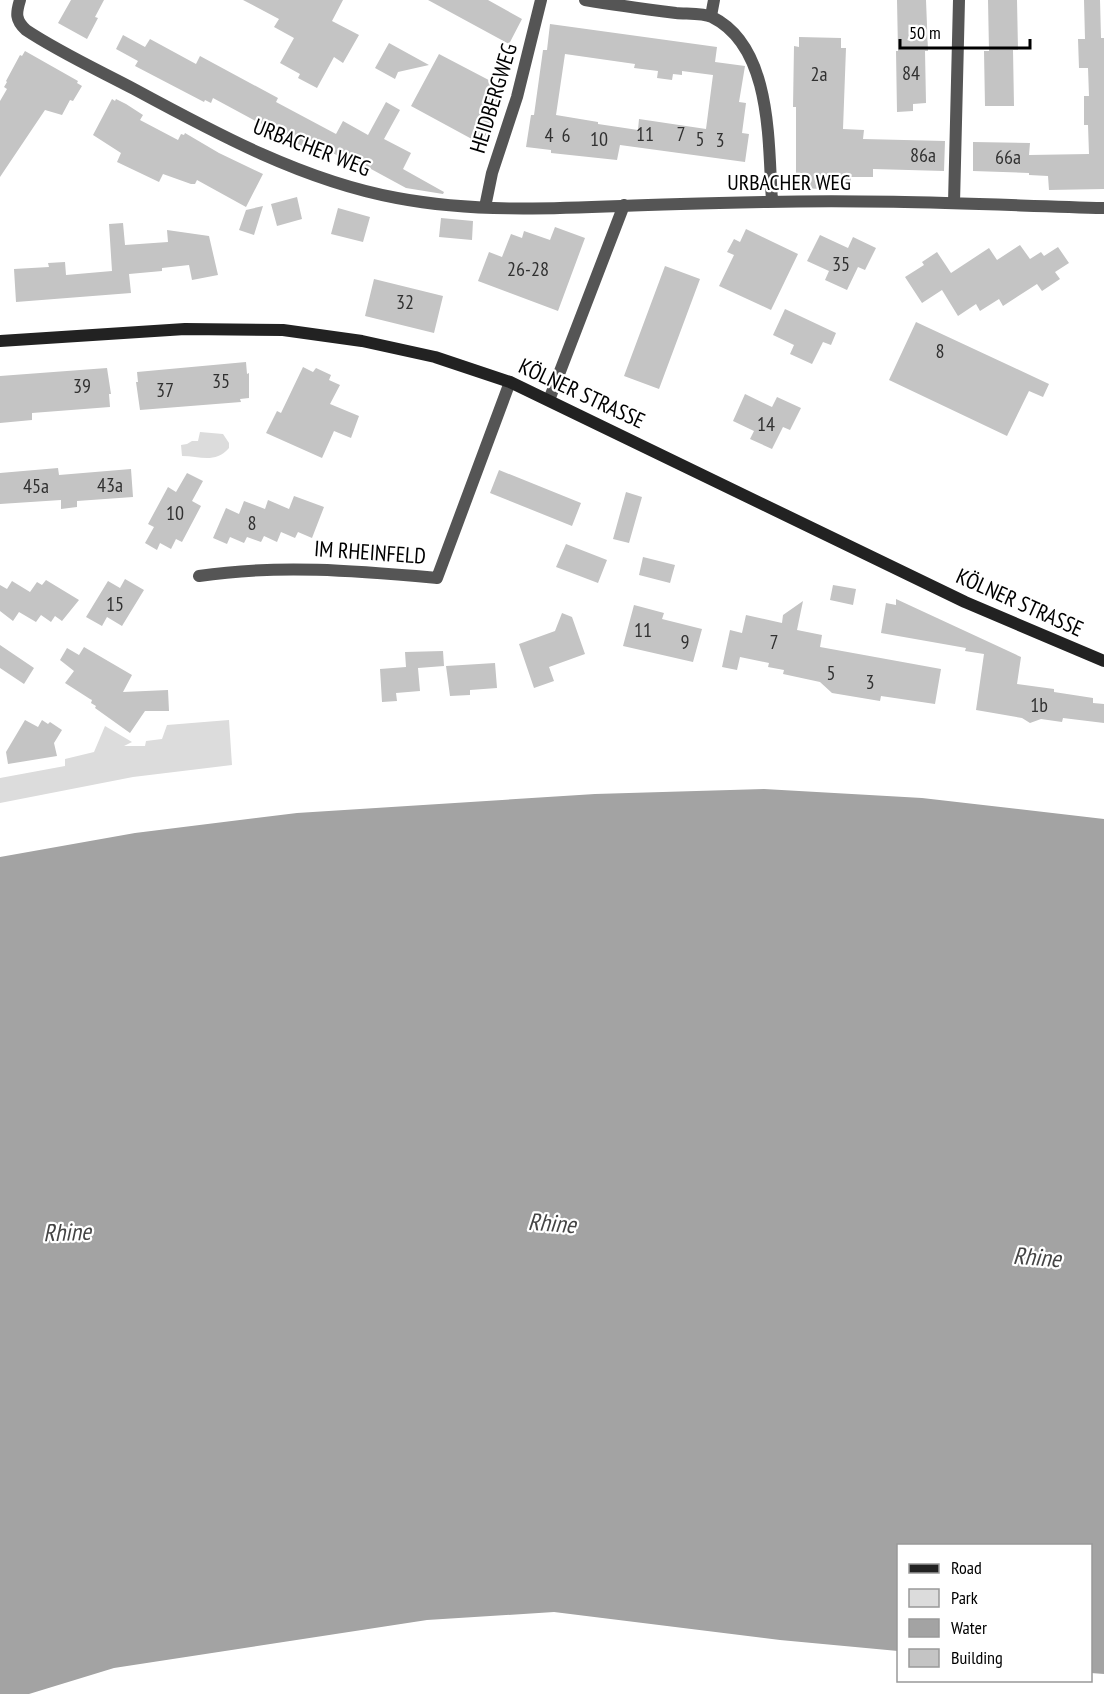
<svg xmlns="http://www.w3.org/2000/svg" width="1104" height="1694" font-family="'PT Sans Narrow',sans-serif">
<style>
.green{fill:#dcdcdc}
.water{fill:#a3a3a3}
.building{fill:#c4c4c4;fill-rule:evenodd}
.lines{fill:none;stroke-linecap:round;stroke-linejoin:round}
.minor{stroke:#555;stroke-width:12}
.secondary{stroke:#222;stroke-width:12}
.labels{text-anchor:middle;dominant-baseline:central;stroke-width:4.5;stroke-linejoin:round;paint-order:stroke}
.number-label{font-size:20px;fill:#313131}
.street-label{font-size:22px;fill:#000;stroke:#fff}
.water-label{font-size:24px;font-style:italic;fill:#444;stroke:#fff}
</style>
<rect width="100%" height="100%" fill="#fff"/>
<path class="green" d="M200,432l23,2 6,9v5c-14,16 -29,8 -47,8l-1,-11 6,-1 5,-3h6z
M229,720l3,45 -99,12 -133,26v-25l65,-12v-7l29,-7 11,-26 27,16 -8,4h21l1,-5 16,-2 5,-14z"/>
<path class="water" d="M764,789l158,9 182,21v855l-13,-1 -1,-127h-192v105l-118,-11 -226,-28 -127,8 -313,48 -85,26h-29v-837l135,-24 162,-20 298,-19z"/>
<path class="building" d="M71,0h33l-9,17 3,1 -11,21 -29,-16z
M243,0h100l-11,21 27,14 -16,28 -9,-6 -17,31 -19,-10 2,-4 -20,-11 14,-25 -20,-11 5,-8z
M428,0h60l34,19 -13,25z
M897,0h29l2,51h-3l1,52 -13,1v7l-16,1 -1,-61h2z
M988,0h29l1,50h-5l1,56h-29l-1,-55h5z
M1084,0h16l1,38h3v151l-55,1 -1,-14 -19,-1v-2l-56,-2v-29l57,1 -1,12 60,-1 -1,-29h-4v-29h5l-1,-28h-9l-1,-29h7z
M550,24l167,23 -2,15 30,4 -6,36 7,1 -4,30 7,1 -4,28 -125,-17 -3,15 -66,-7v-3l-25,-3 5,-32h3l9,-65h4zM565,54l70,10 -1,4 24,3 -1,7 15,2 1,-6 9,1v-4l31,4 -7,54 -67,-10 -1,11 -40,-6v-2l-42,-7z
M123,35l22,12 5,-8 46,25 4,-8 78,42 -2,4 60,32 7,-13 25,14 18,-33 14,8 -16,29 27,14 -8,16 41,23 -1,2 -37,-6 -46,-25 -2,4 -52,-29 -4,8 -89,-48 -2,5 -6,-3 -1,2 -69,-36 3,-5 -22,-12z
M799,37l42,1v10h5l-3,81 21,1 -1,9 82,2 -1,30 -71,-2v8h-22l-1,13 -54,-2v-81h-3l1,-61 5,1z
M389,43l40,22 -31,7 -3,7 -20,-11z
M25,51l53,30 -1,2 5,3 -9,15 -3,-1 -8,15 -17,-5 -45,67v-76l7,-12 -3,-2 3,-5 -1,-1 14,-26 2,1z
M439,54l65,34 -15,28 5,3 -13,25 -70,-38z
M112,99l3,2 1,-2 10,5 17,11 -3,5 38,20 3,-6 3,1 1,-2 34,20 44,21 -17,33 -49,-27 -2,4h-4l-28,-10 -4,8 -42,-20 4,-9 -28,-18z
M297,197l5,22 -25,7 -6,-22z
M263,206l-9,29 -15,-5 7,-20z
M338,208l32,9 -7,25 -32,-8z
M441,218l32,3 -1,19 -33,-3z
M123,223l2,22 43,-3 -1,-12 42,6 9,39 -26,5 -3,-15 -27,3v3l-33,3 2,19 -115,9 -2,-33 35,-2 -1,-4 17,-1 1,13 46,-4 -3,-47z
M555,227l30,11 -27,73 -80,-30 11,-29 13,5 9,-23 11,4 2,-7 26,9z
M746,229l52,25 -27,56 -52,-24 15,-31 -7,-3 7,-13 6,3z
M820,235l28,13 5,-11 23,11 -11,22 -7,-3 -11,23 -22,-10 4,-9 -22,-10z
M1020,245l10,14 11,-7 3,4 14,-9 11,16 -14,9 5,7 -18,12 -5,-7 -34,22 -4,-7 -19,12 -4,-7 -18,12 -16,-26 -20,13 -17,-26 19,-12 -2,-3 15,-10 14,21 38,-25 8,12z
M665,266l35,13 -41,110 -35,-13z
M374,279l69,17 -9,37 -69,-17z
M785,309l51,24 -5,12 -8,-3 -11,22 -22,-10 4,-9 -21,-10z
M916,322l133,62 -6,13 -14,-6 -22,45 -118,-56z
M246,362l1,12 2,-1v25l-9,1 1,3 -101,8 -4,-28h2l-1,-10z
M303,367l10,5 3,-4 15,7 -2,5 11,5 -10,19 29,12 -8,22 -17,-7 -12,27 -56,-25 11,-22 4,2z
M107,368l4,26h-2l1,13 -78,6v7l-32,3v-47z
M745,394l27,13 5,-10 24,11 -11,22 -7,-3 -11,22 -22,-10 4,-8 -21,-10z
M58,468l1,7 72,-6 2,28 -56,4v6l-16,2v-9l-61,4v-31z
M499,470l82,33 -9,23 -82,-33z
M187,473l16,8 -11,20 9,5 -19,36 -6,-3 -5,10 -11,-6 -3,7 -12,-7 9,-16 -6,-3 20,-37 8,5z
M626,492l16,5 -13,46 -16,-4z
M294,496l30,11 -12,31 -14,-6 -3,6 -14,-6 -4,10 -13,-6 -3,6 -14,-5 -3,6 -14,-6 -3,7 -14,-6 13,-30 13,6 5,-13 21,8 3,-9 21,9z
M566,544l41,16 -9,23 -42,-16z
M643,557l32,8 -5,18 -31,-8z
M125,579l19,11 -22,36 -15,-9 -5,9 -16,-9 22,-36 12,7z
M46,580l33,20 -17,21 -7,-5 -4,6 -10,-7 -5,7 -17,-10 -6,9 -13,-10v-26l7,4 5,-8 18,11 7,-10 5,3z
M833,585l23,4 -3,16 -23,-5z
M896,599l125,58 -4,27 37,5v3l39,6v5l11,1v19l-41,-5 -1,4 -21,-3 -11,4 -8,-5 -46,-8 8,-56 -19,-3 1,-3 -85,-15 5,-30 10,2z
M803,601l-6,29 25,5 -2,12 121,22 -6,35 -54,-8 -1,5 -48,-8 -12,-11 -37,-8 1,-4 -16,-3 1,-4 -29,-6 -3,13 -15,-3 8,-37 12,3 4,-18 36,8 1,-8z
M634,605l30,8 -2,6 40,10 -9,33 -70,-16z
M562,613l10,4 13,37 -36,13 5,14 -20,7 -15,-44 36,-13z
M0,645l34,23 -10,16 -24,-16z
M84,647l48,28 -9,17 45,-2 1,21h-24l-15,22 -35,-25 1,-2 -5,-3 1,-3 -2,-1 -25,-16 9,-12 -14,-11 7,-12 12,7z
M443,651l1,15 -26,2 2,23 -24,2 1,8 -15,1 -2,-33 26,-2 -1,-15z
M495,663l2,25 -27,2v5l-20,1 -4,-30z
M25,720l13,7 4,-7 6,4 2,-2 12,8 -8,13 3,13 -49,8 -2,-12z"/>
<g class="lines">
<path class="minor" d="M20,0c-4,13 -5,20 6,30 33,22 72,40 108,59 83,45 170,92 263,109 74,14 150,11 224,8 49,-2 98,-3 146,-4 112,-3 225,3 337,6
M585,0c30,5 60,9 91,13 11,1 27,0 36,4 61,30 56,128 60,184
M711,16l3,-16
M954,203l5,-203
M485,207l7,-34 25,-76 24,-97
M549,400l75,-195
M199,576c80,-12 158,-5 238,2l73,-196"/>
<path class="secondary" d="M0,341l185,-12 98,1 79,11 73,16 75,25 455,220 139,59"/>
</g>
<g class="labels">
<g class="number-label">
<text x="911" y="73">84</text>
<text x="819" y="74">2a</text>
<text x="645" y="134">11</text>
<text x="681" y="134">7</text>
<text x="549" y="135">4</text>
<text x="566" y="135">6</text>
<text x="599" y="139">10</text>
<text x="700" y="139">5</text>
<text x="720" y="140">3</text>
<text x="923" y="155">86a</text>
<text x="1008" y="157">66a</text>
<text x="841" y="264">35</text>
<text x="528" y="269">26-28</text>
<text x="405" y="302">32</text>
<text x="940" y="351">8</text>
<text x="221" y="381">35</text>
<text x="82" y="386">39</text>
<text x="165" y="390">37</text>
<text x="766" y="424">14</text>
<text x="110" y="485">43a</text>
<text x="36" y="486">45a</text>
<text x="175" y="513">10</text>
<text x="252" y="523">8</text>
<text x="115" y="604">15</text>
<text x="643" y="630">11</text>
<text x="685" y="642">9</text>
<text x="774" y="642">7</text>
<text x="831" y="673">5</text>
<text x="870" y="682">3</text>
<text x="1039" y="705">1b</text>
</g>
<g class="street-label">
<text transform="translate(493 98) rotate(-73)">HEIDBERGWEG</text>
<text transform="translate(312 147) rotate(21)">URBACHER WEG</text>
<text x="789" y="182">URBACHER WEG</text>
<text transform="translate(582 393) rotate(25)">KÖLNER STRASSE</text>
<text transform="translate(370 552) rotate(4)">IM RHEINFELD</text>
<text transform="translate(1020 602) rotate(24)">KÖLNER STRASSE</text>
</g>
<g class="water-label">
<text transform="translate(552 1223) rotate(4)">Rhine</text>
<text transform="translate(67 1232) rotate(-2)">Rhine</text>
<text transform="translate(1037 1257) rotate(4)">Rhine</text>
</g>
</g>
<rect x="897" y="1544" width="195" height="138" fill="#ffffff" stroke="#999999" stroke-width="1.5"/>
<rect x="909" y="1564" width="30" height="9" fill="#222222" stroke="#999999" stroke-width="1.5"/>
<text x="951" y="1574" font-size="18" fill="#000000">Road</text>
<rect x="909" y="1589" width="30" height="18" fill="#dcdcdc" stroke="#999999" stroke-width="1.5"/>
<text x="951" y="1604" font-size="18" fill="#000000">Park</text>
<rect x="909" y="1619" width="30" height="18" fill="#a3a3a3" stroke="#999999" stroke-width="1.5"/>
<text x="951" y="1634" font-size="18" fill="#000000">Water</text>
<rect x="909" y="1649" width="30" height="18" fill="#c4c4c4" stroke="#999999" stroke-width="1.5"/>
<text x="951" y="1664" font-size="18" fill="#000000">Building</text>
<path d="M900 39v9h130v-9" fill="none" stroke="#000000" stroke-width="3"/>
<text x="909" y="39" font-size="18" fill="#000000" stroke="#ffffff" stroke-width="4.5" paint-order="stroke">50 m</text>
</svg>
